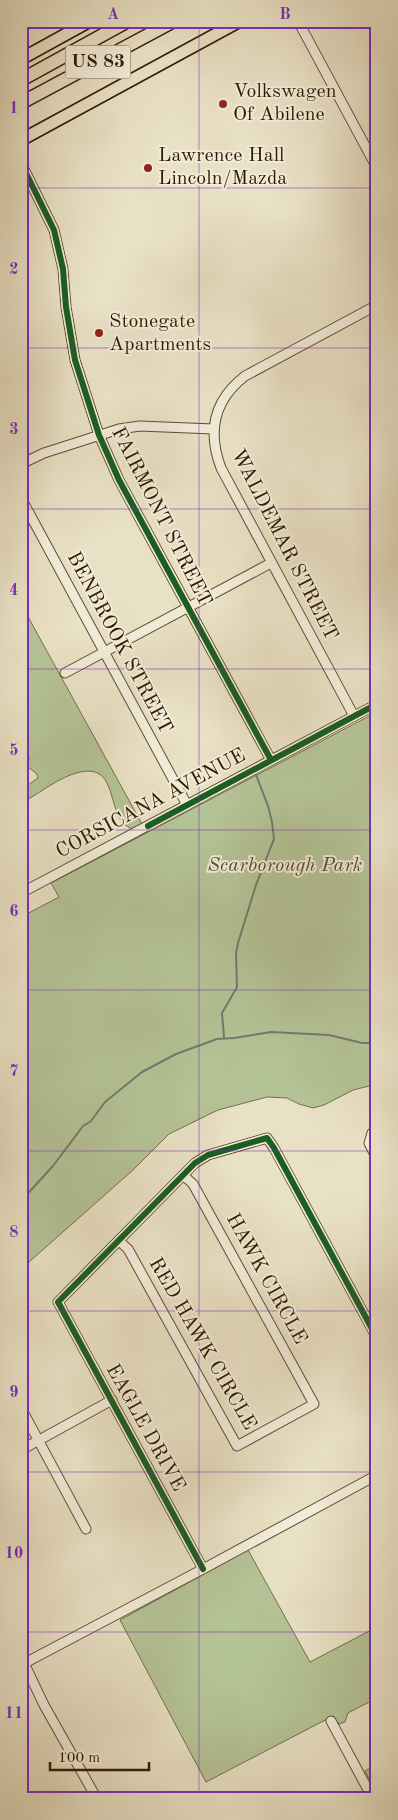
<svg xmlns="http://www.w3.org/2000/svg" width="398" height="1820" font-family="'Old Standard TT',serif">
<style>
.green{fill:#b4c396;stroke:#746e4b}
.lines{fill:none;stroke-linecap:round;stroke-linejoin:round}
.stream{stroke:#707b70;stroke-width:2}
.minor-casing{stroke:#604b31;stroke-width:11}
.major-casing{stroke:#331900;stroke-width:14}
.highway-casing{stroke:#331900;stroke-width:15}
.minor{stroke:#f1ecd9;stroke-width:9}
.major{stroke:#e9e1c5;stroke-width:11}
.highway{stroke:#e9e1c5;stroke-width:12}
.cycleway-casing{stroke:#f1ecd9;stroke-width:9}
.cycleway{stroke:#1b5e20;stroke-width:6}
.grid{fill:none;stroke:#7b2cbf;stroke-width:1;stroke-opacity:0.55}
.poi-dot{fill:#8f2418;stroke:#f1ecd9;stroke-width:2}
.labels{text-anchor:middle;dominant-baseline:central;stroke-width:4;stroke-linejoin:round;paint-order:stroke}
.shield{fill:#f1ecd9;stroke:#6c5841;stroke-width:1}
.shield-label{font-size:19px;font-weight:bold;fill:#331900}
.poi-label{font-size:20px;fill:#331900;stroke:#f1ecd9;text-anchor:start}
.street-label{font-size:20px;fill:#331900;stroke:#f1ecd9}
.park-label{font-size:20px;font-style:italic;fill:#5a4c2d;stroke:#f1ecd9}
.neatline{fill:none;stroke:#7b2cbf;stroke-width:2}
.grid-label{font-size:16px;text-anchor:middle;font-weight:bold;fill:#7b2cbf}
</style>
<rect width="100%" height="100%" fill="#e9e1c5"/>
<filter id="stains"><feTurbulence type="fractalNoise" baseFrequency=".004" numOctaves="4"/><feColorMatrix values="0 0 0 0 .2 0 0 0 0 .09 0 0 0 0 .02 0 0 0 .5 -.17"/></filter>
<radialGradient id="worn" r=".72"><stop offset=".6" stop-color="#630" stop-opacity="0"/><stop offset="1" stop-color="#630" stop-opacity=".3"/></radialGradient>
<path class="green" d="M21,604l121,220 -10,5c-28,-11 -11,-66 -52,-57 -22,5 -39,21 -59,31v-13l17,-12 -1,-4 -9,-7 1,-8 -8,-52z
M377,712v368l-8,6 -16,4 -29,15 -11,3 -14,-4 -12,-6 -20,-1 -49,13 -49,24 -36,36 -104,92 -8,11v-356l38,-20 -8,-14z
M248,1550l62,112 67,-35v71l-29,15 -3,9 -6,2 -6,-8 -127,66 -86,-162z
M377,1764v30l-12,-23z"/>
<g class="lines">
<path class="stream" d="M224,1037l-2,-24 15,-26 -1,-33 2,-11 18,-58 18,-46 -2,-17 -4,-16 -13,-34
M21,1201l32,-35 30,-40 8,-5 14,-19 37,-30 34,-18 41,-15 17,-1 37,-6 58,3 33,8h15"/>
<g class="minor-casing">
<path id="minor" d="M298,21l79,147
M21,163l33,67 9,39 3,38 9,53 24,75 20,45 152,280
M21,464l23,-11 75,-24 21,-3 73,3
M21,498l166,307
M65,673l206,-110
M354,716l-133,-248c-14,-37 -7,-68 24,-92l132,-71
M21,893l356,-189
M377,1129l-5,4 -3,10 8,16
M119,1241l9,8 109,197 77,-42 -121,-220 -10,-9
M21,1408l65,121
M21,1450l91,-50
M203,1569l-145,-267 137,-139 13,-8 59,-17 7,10 103,190
M24,1663l20,42 53,94
M21,1665l182,-96 174,-94
M331,1721l42,78"/>
</g>
<g class="major-casing">
<path id="major" d="M21,59l69,-38
M21,140l219,-119"/>
</g>
<g class="highway-casing">
<path id="highway" d="M21,80l107,-59
M21,103l153,-82"/>
</g>
<use href="#minor" class="minor"/>
<use href="#major" class="major"/>
<use href="#highway" class="highway"/>
<g class="cycleway-casing">
<path id="cycleway" d="M21,163l33,67 9,39 3,38 9,53 24,75 20,45 152,280
M148,826l229,-122
M203,1569l-145,-267 137,-139 13,-8 59,-17 7,10 103,190"/>
</g>
<use href="#cycleway" class="cycleway"/>
</g>
<path class="grid" d="M199,21v1778M21,188h356M21,348h356M21,509h356M21,669h356M21,830h356M21,990h356M21,1151h356M21,1311h356M21,1472h356M21,1632h356"/>
<g class="poi-dot">
<circle cx="223" cy="104" r="5"/>
<circle cx="148" cy="168" r="5"/>
<circle cx="99" cy="333" r="5"/>
</g>
<g class="labels">
<rect class="shield" x="65.5" y="45.5" width="65" height="33" rx="4"/>
<g class="shield-label">
<text x="98" y="62">US 83</text>
</g>
<g class="poi-label">
<text x="233" y="92">Volkswagen<tspan x="233" dy="23">Of Abilene</tspan></text>
<text x="158" y="156">Lawrence Hall<tspan x="158" dy="23">Lincoln/Mazda</tspan></text>
<text x="109" y="322">Stonegate<tspan x="109" dy="23">Apartments</tspan></text>
</g>
<g class="street-label">
<text transform="translate(161 517) rotate(63)">FAIRMONT STREET</text>
<text transform="translate(284 545) rotate(63)">WALDEMAR STREET</text>
<text transform="translate(119 643) rotate(62)">BENBROOK STREET</text>
<text transform="translate(151 804) rotate(-28)">CORSICANA AVENUE</text>
<text transform="translate(266 1279) rotate(61)">HAWK CIRCLE</text>
<text transform="translate(202 1344) rotate(60)">RED HAWK CIRCLE</text>
<text transform="translate(145 1428) rotate(61)">EAGLE DRIVE</text>
</g>
<g class="park-label">
<text x="285" y="866">Scarborough Park</text>
</g>
</g>
<rect width="398" height="1820" fill="none" stroke="#e9e1c5" stroke-width="55"/>
<path d="M50 1762v8h99v-8" fill="none" stroke="#331900" stroke-width="2.5"/>
<text x="58" y="1762" font-size="15" fill="#331900" stroke="#f1ecd9" stroke-width="4" paint-order="stroke">100 m</text>
<rect x="28" y="28" width="342" height="1764" class="neatline"/>
<g class="grid-label">
<text x="113" y="19">A</text>
<text x="285" y="19">B</text>
<text x="14" y="113">1</text>
<text x="14" y="274">2</text>
<text x="14" y="434">3</text>
<text x="14" y="595">4</text>
<text x="14" y="755">5</text>
<text x="14" y="916">6</text>
<text x="14" y="1076">7</text>
<text x="14" y="1237">8</text>
<text x="14" y="1397">9</text>
<text x="14" y="1558">10</text>
<text x="14" y="1718">11</text>
</g>
<rect width="100%" height="100%" filter="url(#stains)"/>
<rect width="100%" height="100%" fill="url(#worn)"/>
</svg>
